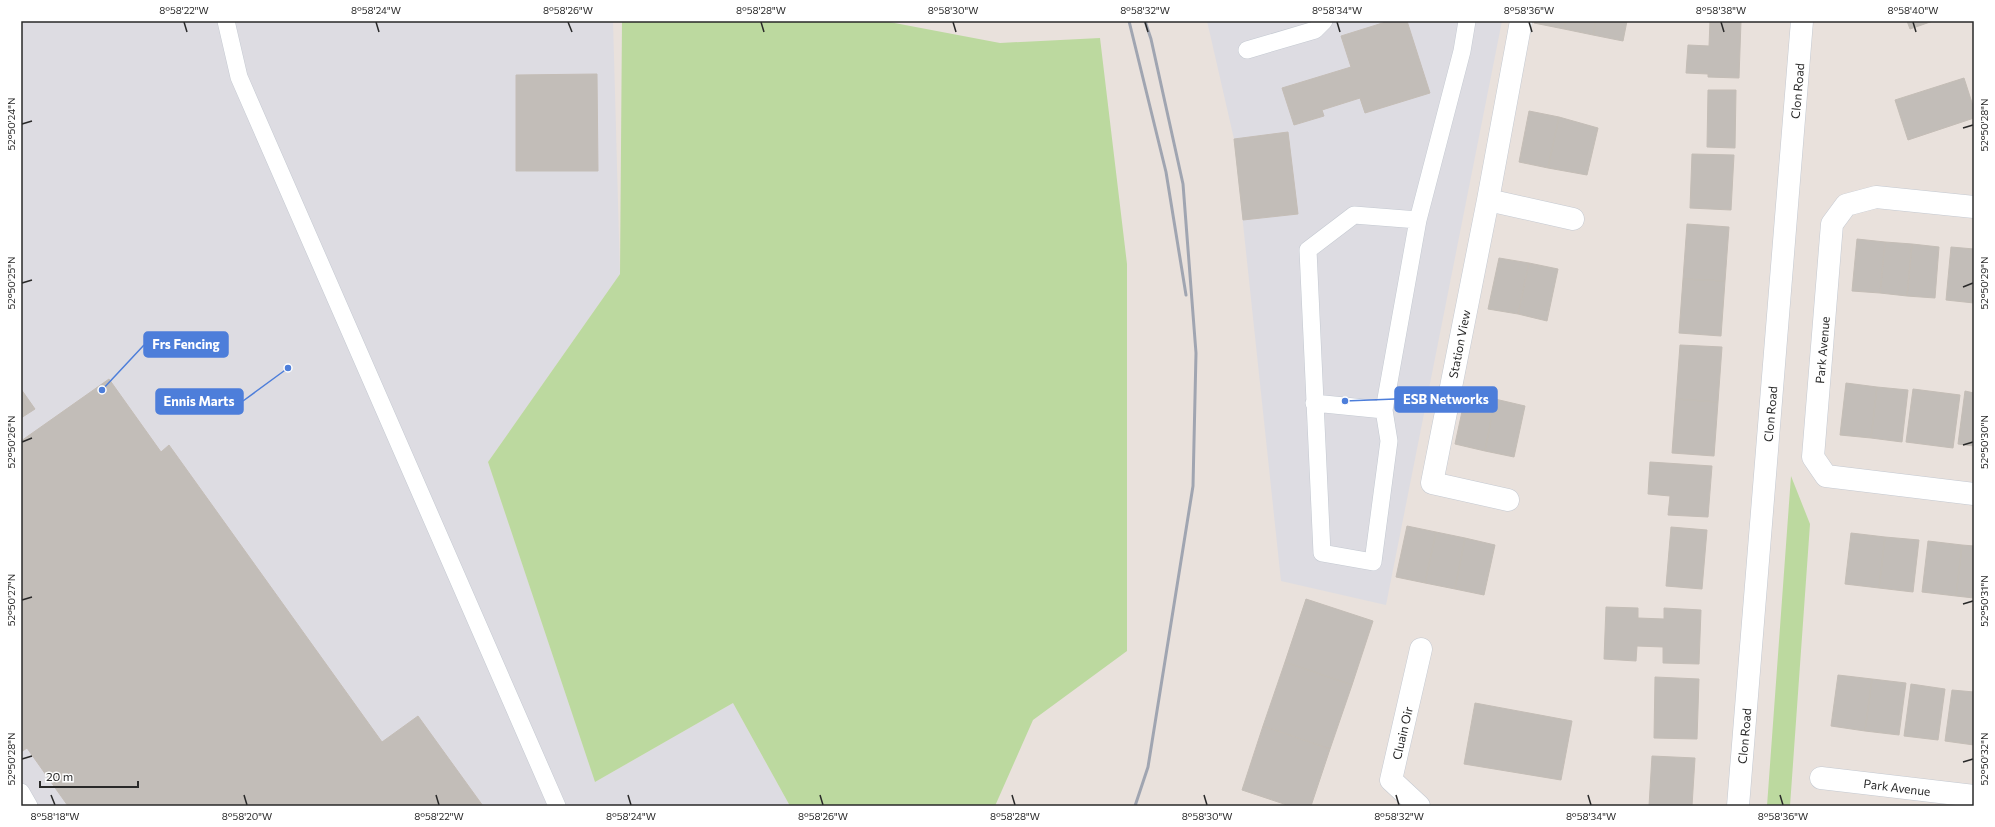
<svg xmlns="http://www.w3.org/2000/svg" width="1995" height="827" font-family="Commissioner,sans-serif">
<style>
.industrial{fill:#dddce2}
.green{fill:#bcd99f}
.building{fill:#c2bdb8;stroke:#c4bdb6}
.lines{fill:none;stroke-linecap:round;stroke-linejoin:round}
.service-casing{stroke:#c4c9d1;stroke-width:18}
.minor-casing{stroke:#c4c9d1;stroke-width:23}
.secondary-casing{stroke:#c4c9d1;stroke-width:23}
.service{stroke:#fff;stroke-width:17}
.minor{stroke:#fff;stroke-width:22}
.secondary{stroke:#fff;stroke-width:22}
.rail{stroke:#a0a5b1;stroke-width:3}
.ticks{fill:none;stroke:#292929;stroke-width:1.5}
.labels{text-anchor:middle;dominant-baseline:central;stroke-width:3;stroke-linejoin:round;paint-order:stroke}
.street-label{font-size:12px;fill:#292929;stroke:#fff}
.leader{fill:none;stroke:#4d7eda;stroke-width:1.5}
.callout-dot{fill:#4d7eda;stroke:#fff;stroke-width:1.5}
.callout{fill:#4d7eda;stroke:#4d7eda;stroke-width:1.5}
.callout-label{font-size:13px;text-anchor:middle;font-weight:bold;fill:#fff}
.neatline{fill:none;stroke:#292929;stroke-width:1.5}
.ticks-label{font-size:10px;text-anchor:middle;fill:#292929}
</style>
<rect width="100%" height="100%" fill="#e9e1dc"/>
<path class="industrial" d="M21,21h592l7,253 -132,188 107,320 138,-79 57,103h-769z
M1207,21h295l-116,584 -105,-24 -47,-442z"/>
<path class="green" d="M622,21h262l116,22 100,-5 27,226v387l-94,69 -38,86h-205l-57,-103 -138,79 -107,-320 132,-188z
M1791,476l19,48 -20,282h-23z"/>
<path class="building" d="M1389,21h18l23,72 -65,20 -5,-15 -38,12 2,6 -30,9 -12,-37 69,-21 -10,-31z
M1535,21h31l-2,8 -30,-6z
M1566,21h30l-3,14 -29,-6z
M1596,21h31l-4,20 -30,-6z
M1710,21h31l-2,57 -31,-1v-3l-22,-1 2,-28 21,1z
M1907,21h26l-23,8z
M597,74l1,97h-82v-96z
M1964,78l10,31v9l-66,22 -13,-40z
M1708,90h28l-1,58 -28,-1z
M1529,111l30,6 -11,51 -29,-6z
M1559,117l39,11 -11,47 -39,-7z
M1288,132l10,82 -55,6 -9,-81z
M1692,154l42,1 -3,55 -41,-2z
M1687,224l42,3 -4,54 -42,-2z
M1857,239l28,3 -5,51 -28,-2z
M1885,242l27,2 -5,52 -27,-3z
M1912,244l27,3 -4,51 -28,-2z
M1951,247l23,2v54l-28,-3z
M1499,258l30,5 -11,51 -30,-5z
M1529,263l29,6 -11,52 -29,-7z
M1683,279l42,2 -4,55 -42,-3z
M1680,345l42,2 -4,55 -42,-3z
M109,379l52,73 8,-7 213,297 36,-26 65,90h-415l-41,-58 -6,4v-311z
M1846,383l31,4 -6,51 -31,-3z
M1877,387l31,3 -6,52 -31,-4z
M21,389l14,20 -14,9z
M1913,389l47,6 -7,53 -47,-6z
M1965,391l9,2v53l-16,-2z
M1466,393l29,6 -10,52 -30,-7z
M1495,399l30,7 -11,51 -29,-6z
M1676,399l42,3 -4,54 -42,-3z
M1650,462l62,4 -4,51 -40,-2 2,-19 -22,-2z
M1407,526l29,6 -11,51 -29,-6z
M1671,527l36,3 -5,59 -36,-3z
M1436,532l29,6 -10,51 -30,-6z
M1851,533l34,4 -6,51 -34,-4z
M1885,537l34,3 -6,52 -34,-4z
M1465,538l30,7 -11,50 -29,-6z
M1928,541l34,4 -6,51 -34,-4z
M1962,545l12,1v52l-18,-2z
M1306,599l67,22 -21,64 -67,-23z
M1606,607l32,1v10l26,1v-11l37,2 -2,54 -36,-1v-16l-26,-1 -1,15 -32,-2z
M1285,662l67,23 -22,64 -67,-23z
M1838,675l34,4 -7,52 -34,-5z
M1655,677l44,2 -2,60 -43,-1z
M1872,679l34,4 -7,52 -34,-4z
M1911,684l34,5 -7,51 -34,-4z
M1952,690l22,2v53l-29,-4z
M1475,703l97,18 -11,59 -97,-16z
M1263,726l67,23 -19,57h-21l-48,-16z
M1652,756l43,2 -3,48h-43z"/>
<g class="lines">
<g class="service-casing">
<path id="service" d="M226,21l13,56 318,729
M1247,50l68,-20 9,-9
M1418,220l-64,-5 -46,35 14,303 51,9 16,-121 -5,-31 34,-190 44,-169 5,-30
M1314,403l70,7
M21,792l8,14"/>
</g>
<g class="minor-casing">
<path id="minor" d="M1488,200l85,19
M1974,207l-98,-10 -30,8 -14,19 -19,233 13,19 148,18
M1508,500l-76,-17 56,-283 33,-179
M1821,778l153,18
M1419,806l-28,-26 30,-131"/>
</g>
<g class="secondary-casing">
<path id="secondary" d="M1738,806l64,-785"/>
</g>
<use href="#service" class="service"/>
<use href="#minor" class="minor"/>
<use href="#secondary" class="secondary"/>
<path class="rail" d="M1129,21l37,151 20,123
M1135,806l13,-39 45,-281 3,-133 -13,-169 -32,-145 -6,-18"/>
</g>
<path class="ticks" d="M184,22l3,10M376,22l3,10M568,22l4,10M761,22l3,10M953,22l3,10M1145,22l3,10M1337,22l3,10M1529,22l3,10M1721,22l3,10M1913,22l3,10M22,124l10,-3M1963,128l10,-3M22,283l10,-3M1963,287l10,-4M22,442l10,-4M1963,445l10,-3M22,600l10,-3M1963,604l10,-3M22,759l10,-3M1963,762l10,-3M51,795l4,10M244,795l3,10M436,795l3,10M628,795l3,10M820,795l3,10M1012,795l3,10M1204,795l3,10M1396,795l3,10M1588,795l3,10M1780,795l3,10"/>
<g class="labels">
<g class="street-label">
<text transform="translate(1797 91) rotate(-85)">Clon Road</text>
<text transform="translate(1459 344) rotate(-79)">Station View</text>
<text transform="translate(1822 350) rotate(-85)">Park Avenue</text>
<text transform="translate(1770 414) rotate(-85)">Clon Road</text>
<text transform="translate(1402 733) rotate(-77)">Cluain Oir</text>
<text transform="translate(1744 736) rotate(-85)">Clon Road</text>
<text transform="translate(1897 787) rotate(7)">Park Avenue</text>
</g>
</g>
<path class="leader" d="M102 390L144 345M1345 401L1395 399M288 368L243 401"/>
<g class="callout-dot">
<circle cx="102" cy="390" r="4"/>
<circle cx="1345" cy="401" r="4"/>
<circle cx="288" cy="368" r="4"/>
</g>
<g class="callout">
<rect x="144" y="332" width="84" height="25" rx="4"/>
<rect x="1395" y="387" width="102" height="25" rx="4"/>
<rect x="156" y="389" width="87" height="25" rx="4"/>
</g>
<g class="callout-label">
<text x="186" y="349">Frs Fencing</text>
<text x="1446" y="404">ESB Networks</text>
<text x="199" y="406">Ennis Marts</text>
</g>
<rect width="1995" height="827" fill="none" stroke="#ffffff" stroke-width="44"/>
<path d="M40 781v6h98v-6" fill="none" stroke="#292929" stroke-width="2"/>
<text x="46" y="781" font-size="12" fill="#292929" stroke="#ffffff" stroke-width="3" paint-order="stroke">20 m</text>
<rect x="22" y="22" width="1951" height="783" class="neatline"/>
<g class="ticks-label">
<text x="184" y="14">8°58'22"W</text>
<text x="376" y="14">8°58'24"W</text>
<text x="568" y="14">8°58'26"W</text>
<text x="761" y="14">8°58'28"W</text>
<text x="953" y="14">8°58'30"W</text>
<text x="1145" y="14">8°58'32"W</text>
<text x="1337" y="14">8°58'34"W</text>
<text x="1529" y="14">8°58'36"W</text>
<text x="1721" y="14">8°58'38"W</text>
<text x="1913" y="14">8°58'40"W</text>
<text transform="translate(11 124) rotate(-90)" y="4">52°50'24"N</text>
<text transform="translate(1984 125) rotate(-90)" y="4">52°50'28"N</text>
<text transform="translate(11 283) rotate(-90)" y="4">52°50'25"N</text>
<text transform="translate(1984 283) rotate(-90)" y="4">52°50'29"N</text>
<text transform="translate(11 442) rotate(-90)" y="4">52°50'26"N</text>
<text transform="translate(1984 442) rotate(-90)" y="4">52°50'30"N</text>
<text transform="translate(11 600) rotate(-90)" y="4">52°50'27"N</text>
<text transform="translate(1984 601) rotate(-90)" y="4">52°50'31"N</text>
<text transform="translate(11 759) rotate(-90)" y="4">52°50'28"N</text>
<text transform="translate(1984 759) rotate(-90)" y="4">52°50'32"N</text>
<text x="55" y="820">8°58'18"W</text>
<text x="247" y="820">8°58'20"W</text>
<text x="439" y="820">8°58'22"W</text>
<text x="631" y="820">8°58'24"W</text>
<text x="823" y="820">8°58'26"W</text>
<text x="1015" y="820">8°58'28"W</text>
<text x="1207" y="820">8°58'30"W</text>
<text x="1399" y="820">8°58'32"W</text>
<text x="1591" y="820">8°58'34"W</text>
<text x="1783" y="820">8°58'36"W</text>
</g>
</svg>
